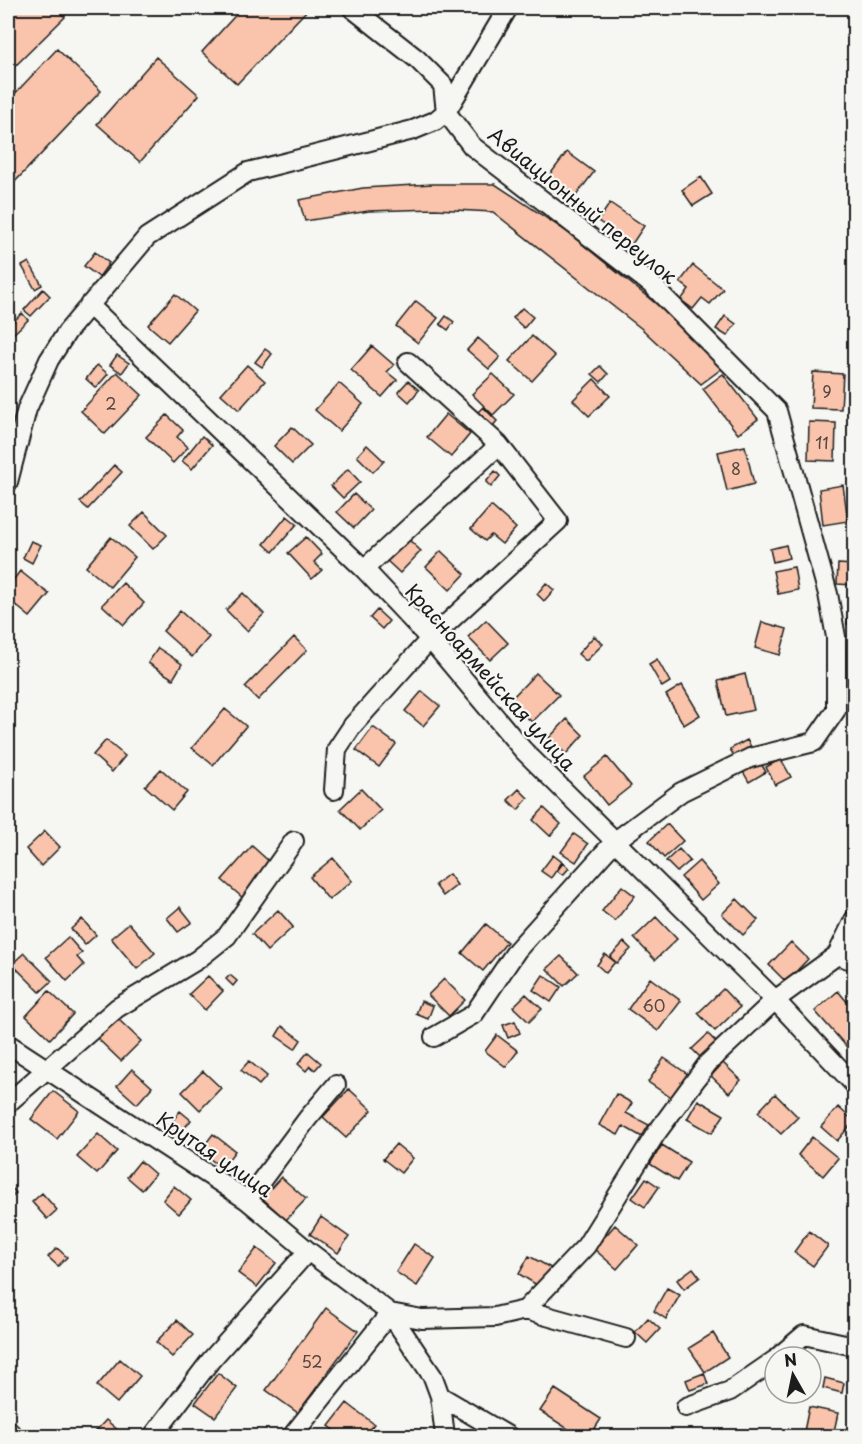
<svg xmlns="http://www.w3.org/2000/svg" width="862" height="1444" font-family="'Playpen Sans',sans-serif">
<style>
.building{fill:#f9c4ab;stroke:#1c1c1c;stroke-width:1.5}
.lines{fill:none;stroke-linecap:round;stroke-linejoin:round}
.minor-casing{stroke:#1c1c1c;stroke-width:22}
.minor{stroke:#f6f6f2;stroke-width:18}
.labels{text-anchor:middle;dominant-baseline:central;stroke-width:4.5;stroke-linejoin:round;paint-order:stroke}
.number-label{font-size:16px;fill:#534640}
.street-label{font-size:20px;fill:#1c1c1c;stroke:#f6f6f2}
</style>
<rect width="100%" height="100%" fill="#f6f6f2"/>
<filter id="ink" filterUnits="userSpaceOnUse"><feTurbulence type="fractalNoise" baseFrequency=".0167" numOctaves="2"/><feDisplacementMap in="SourceGraphic" scale="12" xChannelSelector="R" yChannelSelector="G"/><feConvolveMatrix kernelMatrix="1 2 1 2 8 2 1 2 1" color-interpolation-filters="sRGB"/></filter>
<g filter="url(#ink)">
<path class="building" d="M8,8h48l9,9 -57,56z
M242,8h67l-72,76 -35,-32z
M57,49l44,42 -93,98v-88z
M156,57l43,38 -59,67 -43,-38z
M567,152l27,20 -22,29 -27,-20z
M701,177l11,17 -19,12 -11,-16z
M432,184h63l71,47 94,76 64,60 -23,17 -59,-55 -149,-117 -58,-3 -66,2 -64,10 -6,-21 64,-12z
M610,203l34,23 -12,18 -34,-23z
M95,252l14,11 -10,14 -15,-11z
M29,262l13,23 -7,4 -13,-23z
M693,265l30,24 -13,15 -8,-6 -9,11 -12,-9 8,-11 -9,-7z
M43,289l7,7 -19,20 -7,-6z
M175,294l20,17 -27,31 -20,-17z
M416,301l22,17 -20,25 -22,-17z
M522,308l11,9 -9,11 -11,-10z
M22,313l6,7 -19,18 -1,-11z
M446,316l8,6 -6,8 -8,-6z
M725,316l11,8 -9,12 -11,-7z
M532,336l23,20 -23,25 -23,-20z
M478,338l22,19 -11,12 -22,-19z
M372,346l22,19 -7,7 10,8 -15,17 -31,-27z
M265,349l7,5 -10,13 -7,-5z
M117,355l12,8 -7,10 -12,-8z
M97,365l11,9 -12,14 -10,-9z
M247,365l18,16 -26,29 -18,-16z
M600,366l8,8 -7,8 -9,-8z
M117,372l25,23 -37,39 -24,-23z
M813,372l30,2 -2,35 -30,-1z
M493,374l21,20 -21,21 -21,-21z
M723,374l35,45 -20,15 -35,-45z
M594,379l16,17 -21,20 -16,-16z
M408,381l11,9 -10,12 -11,-10z
M339,383l24,21 -24,27 -24,-21z
M483,407l14,14 -7,8 -15,-14z
M446,414l24,20 -19,23 -24,-20z
M167,415l16,15 -6,7 11,10 -15,16 -27,-26z
M809,422l27,1 -1,38 -27,-1z
M292,427l19,18 -19,19 -18,-18z
M202,436l10,9 -20,24 -10,-8z
M367,445l17,16 -11,11 -16,-16z
M745,446l9,38 -27,7 -9,-39z
M114,465l8,7 -34,37 -8,-7z
M348,469l12,13 -17,16 -12,-12z
M495,471l5,5 -9,11 -5,-5z
M843,485l5,36 -25,4 -4,-36z
M354,494l17,16 -17,18 -17,-16z
M491,506l25,22 -14,16 -11,-9 -6,6 -14,-12z
M144,512l23,23 -14,14 -23,-23z
M287,516l10,8 -24,28 -9,-8z
M111,537l24,20 -25,30 -24,-20z
M306,537l16,17 -8,8 8,8 -10,9 -24,-26z
M406,537l15,14 -21,22 -14,-13z
M849,540h5v19h-6z
M31,541l10,4 -9,18 -9,-5z
M786,545l3,13 -16,4 -3,-13z
M441,551l24,23 -15,16 -24,-23z
M838,564l16,1v20l-17,-1z
M794,567l4,23 -20,4 -5,-23z
M20,571l29,23 -19,23 -22,-18v-12z
M123,583l21,20 -20,22 -22,-20z
M546,583l8,7 -10,11 -7,-7z
M243,593l21,21 -17,17 -21,-21z
M851,600h3v25l-7,-1z
M377,610l12,11 -7,8 -12,-11z
M180,611l29,26 -17,20 -29,-26z
M486,620l22,23 -18,17 -22,-23z
M762,622l25,7 -7,26 -25,-7z
M594,636l9,8 -17,17 -8,-7z
M294,637l13,13 -49,50 -13,-13z
M158,648l24,16 -9,15 -25,-16z
M847,651l7,1v26l-11,-1z
M657,659l13,23 -8,5 -13,-23z
M536,673l23,22 -27,27 -23,-21z
M745,674l9,36 -28,6 -8,-35z
M682,685l18,30 -16,10 -18,-30z
M422,691l18,15 -17,20 -18,-15z
M225,709l21,17 -33,39 -21,-17z
M567,719l16,16 -17,19 -17,-16z
M373,727l23,17 -17,23 -23,-17z
M106,740l19,16 -13,16 -19,-17z
M747,740l19,32 -17,10 -19,-33z
M607,757l24,29 -24,19 -23,-29z
M781,759l10,18 -16,8 -9,-18z
M161,769l26,23 -15,18 -27,-24z
M361,789l20,21 -21,20 -20,-21z
M519,789l9,9 -10,12 -10,-10z
M544,808l17,16 -11,12 -17,-16z
M667,824l16,17 -19,17 -15,-17z
M45,831l15,16 -19,19 -15,-17z
M574,834l14,10 -12,18 -15,-10z
M252,846l20,18 -29,34 -21,-18z
M679,849l11,12 -13,11 -11,-11z
M553,855l9,7 -11,16 -10,-7z
M333,858l19,23 -23,19 -19,-23z
M699,861l20,23 -18,16 -20,-23z
M563,863l6,5 -6,7 -6,-4z
M449,874l8,11 -14,11 -8,-11z
M622,886l13,10 -20,25 -13,-10z
M737,899l21,21 -15,15 -21,-21z
M180,907l12,15 -14,10 -11,-14z
M278,910l15,17 -26,24 -15,-17z
M656,917l21,22 -22,21 -21,-22z
M82,919l14,16 -11,10 -14,-16z
M129,923l26,30 -18,16 -26,-31z
M486,924l21,18 -24,29 -21,-18z
M68,937l14,16 -5,4 7,8 -17,16 -21,-24z
M624,942l7,7 -14,14 -7,-6z
M791,942l17,17 -22,23 -17,-17z
M24,953l28,28 -12,11 -28,-28z
M605,954l10,8 -9,11 -9,-8z
M561,956l17,17 -14,13 -17,-17z
M230,975l7,6 -4,5 -7,-7z
M543,975l18,12 -10,15 -18,-12z
M208,976l15,15 -18,19 -16,-16z
M650,978l31,23 -23,30 -30,-22z
M444,979l21,21 -16,16 -21,-21z
M723,989l17,18 -25,24 -17,-18z
M49,991l24,23 -23,25 -24,-23z
M838,991l16,19v45l-39,-44z
M526,994l16,15 -13,13 -16,-15z
M421,1001l12,5 -5,13 -12,-5z
M117,1018l24,23 -20,20 -24,-23z
M515,1021l5,12 -12,5 -5,-13z
M282,1026l19,14 -6,9 -19,-13z
M708,1034l8,8 -16,15 -8,-8z
M497,1035l21,16 -12,16 -21,-16z
M308,1052l13,11 -6,7 -5,-4 -4,5 -8,-7z
M664,1058l25,17 -16,24 -25,-17z
M249,1061l18,15 -8,9 -18,-15z
M723,1063l18,17 -12,13 -18,-17z
M132,1069l20,18 -15,17 -20,-18z
M203,1071l18,17 -21,22 -18,-18z
M349,1089l23,21 -26,28 -23,-21z
M53,1091l26,20 -22,28 -26,-20z
M616,1094l16,9 -6,10 23,12 -7,12 -19,-11 -5,9 -19,-10z
M775,1094l23,23 -17,17 -23,-22z
M698,1100l26,15 -12,18 -25,-14z
M838,1107l16,14 -17,20 -16,-14z
M180,1111l11,9 -13,16 -11,-8z
M98,1134l19,17 -20,23 -20,-17z
M213,1134l22,17 -13,17 -22,-17z
M812,1137l26,21 -15,18 -25,-21z
M396,1144l17,14 -12,15 -18,-14z
M662,1145l27,17 -12,19 -27,-17z
M140,1161l15,13 -13,16 -15,-13z
M281,1177l25,22 -20,21 -24,-22z
M646,1178l13,9 -14,20 -13,-9z
M8,1184l8,9 -8,8z
M174,1186l17,14 -12,14 -16,-14z
M42,1193l15,17 -10,9 -15,-17z
M321,1217l28,20 -11,16 -28,-19z
M615,1225l23,20 -21,24 -23,-20z
M809,1231l19,15 -15,20 -19,-14z
M414,1244l21,14 -18,28 -21,-14z
M57,1248l10,9 -9,9 -10,-9z
M257,1248l19,15 -19,24 -19,-14z
M529,1256l22,12 -11,19 -21,-13z
M693,1268l7,9 -16,12 -7,-9z
M667,1288l13,7 -14,24 -12,-8z
M326,1308l32,23 -60,82 -32,-23z
M648,1318l12,11 -13,14 -12,-11z
M177,1320l16,15 -21,22 -16,-15z
M713,1333l15,24 -23,15 -16,-24z
M120,1359l20,17 -23,27 -20,-17z
M218,1373l19,15 -22,29 -20,-14z
M704,1373l4,11 -18,6 -4,-10z
M825,1378l19,5 -2,10 -19,-5z
M555,1389l46,30 -11,17h-11l-39,-25z
M347,1403l27,21 -10,12h-22l-13,-10z
M809,1407l29,6 -5,23h-30z
M8,1416l13,13 -7,7h-6z
M106,1420l19,16h-34z"/>
<g class="lines">
<g class="minor-casing">
<path id="minor" d="M352,8l65,51 26,26 3,27 26,34 179,138 126,127 51,183 8,43v73l-22,32 -64,16 -69,34 -67,50 -97,108 -43,64 -40,23
M89,305l275,264 66,70 93,111 252,250 79,84
M8,482l19,-73 22,-49 18,-28 80,-95 101,-65 165,-42 22,-9 11,-9 62,-104
M364,569l135,-124
M334,790l3,-41 16,-24 77,-86 128,-118 -59,-76 -91,-83
M837,955l17,6
M8,1044l239,156 61,51 82,62 32,6 73,-2 30,-7 101,28
M8,1103l109,-95 80,-48 30,-24 67,-95
M247,1200l61,-82 28,-33
M525,1310l61,-64 69,-111 53,-72 67,-63 62,-45 17,-35
M778,1357l26,-22 50,11
M440,1396l5,40
M686,1407l44,-16 45,-31
M153,1436l58,-76 97,-109
M292,1436l98,-123 43,64 7,19 68,40"/>
</g>
<use href="#minor" class="minor"/>
</g>
</g>
<g class="labels">
<g class="number-label">
<text x="827" y="391">9</text>
<text x="111" y="403">2</text>
<text x="822" y="442">11</text>
<text x="736" y="468">8</text>
<text x="654" y="1005">60</text>
<text x="312" y="1361">52</text>
</g>
<g class="street-label">
<text transform="translate(583 205) rotate(39)">Авиационный переулок</text>
<text transform="translate(491 677) rotate(48)">Красноармейская улица</text>
<text transform="translate(215 1154) rotate(34)">Крутая улица</text>
</g>
</g>
<rect width="862" height="1444" fill="none" stroke="#f6f6f2" stroke-width="30"/>
<rect x="15" y="15" width="832" height="1414" fill="none" stroke="#1c1c1c" stroke-width="2" filter="url(#ink)"/>
<g transform="translate(793 1375) rotate(351)"><circle r="28" fill="#f6f6f2" stroke="#9f9f9c" stroke-width="1.5"/>
<path d="M0-4.5L10 22L0 15L-10 22Z" fill="#1c1c1c"/>
<text y="-9" font-size="16" font-weight="bold" text-anchor="middle" fill="#1c1c1c">N</text>
</g>
</svg>
